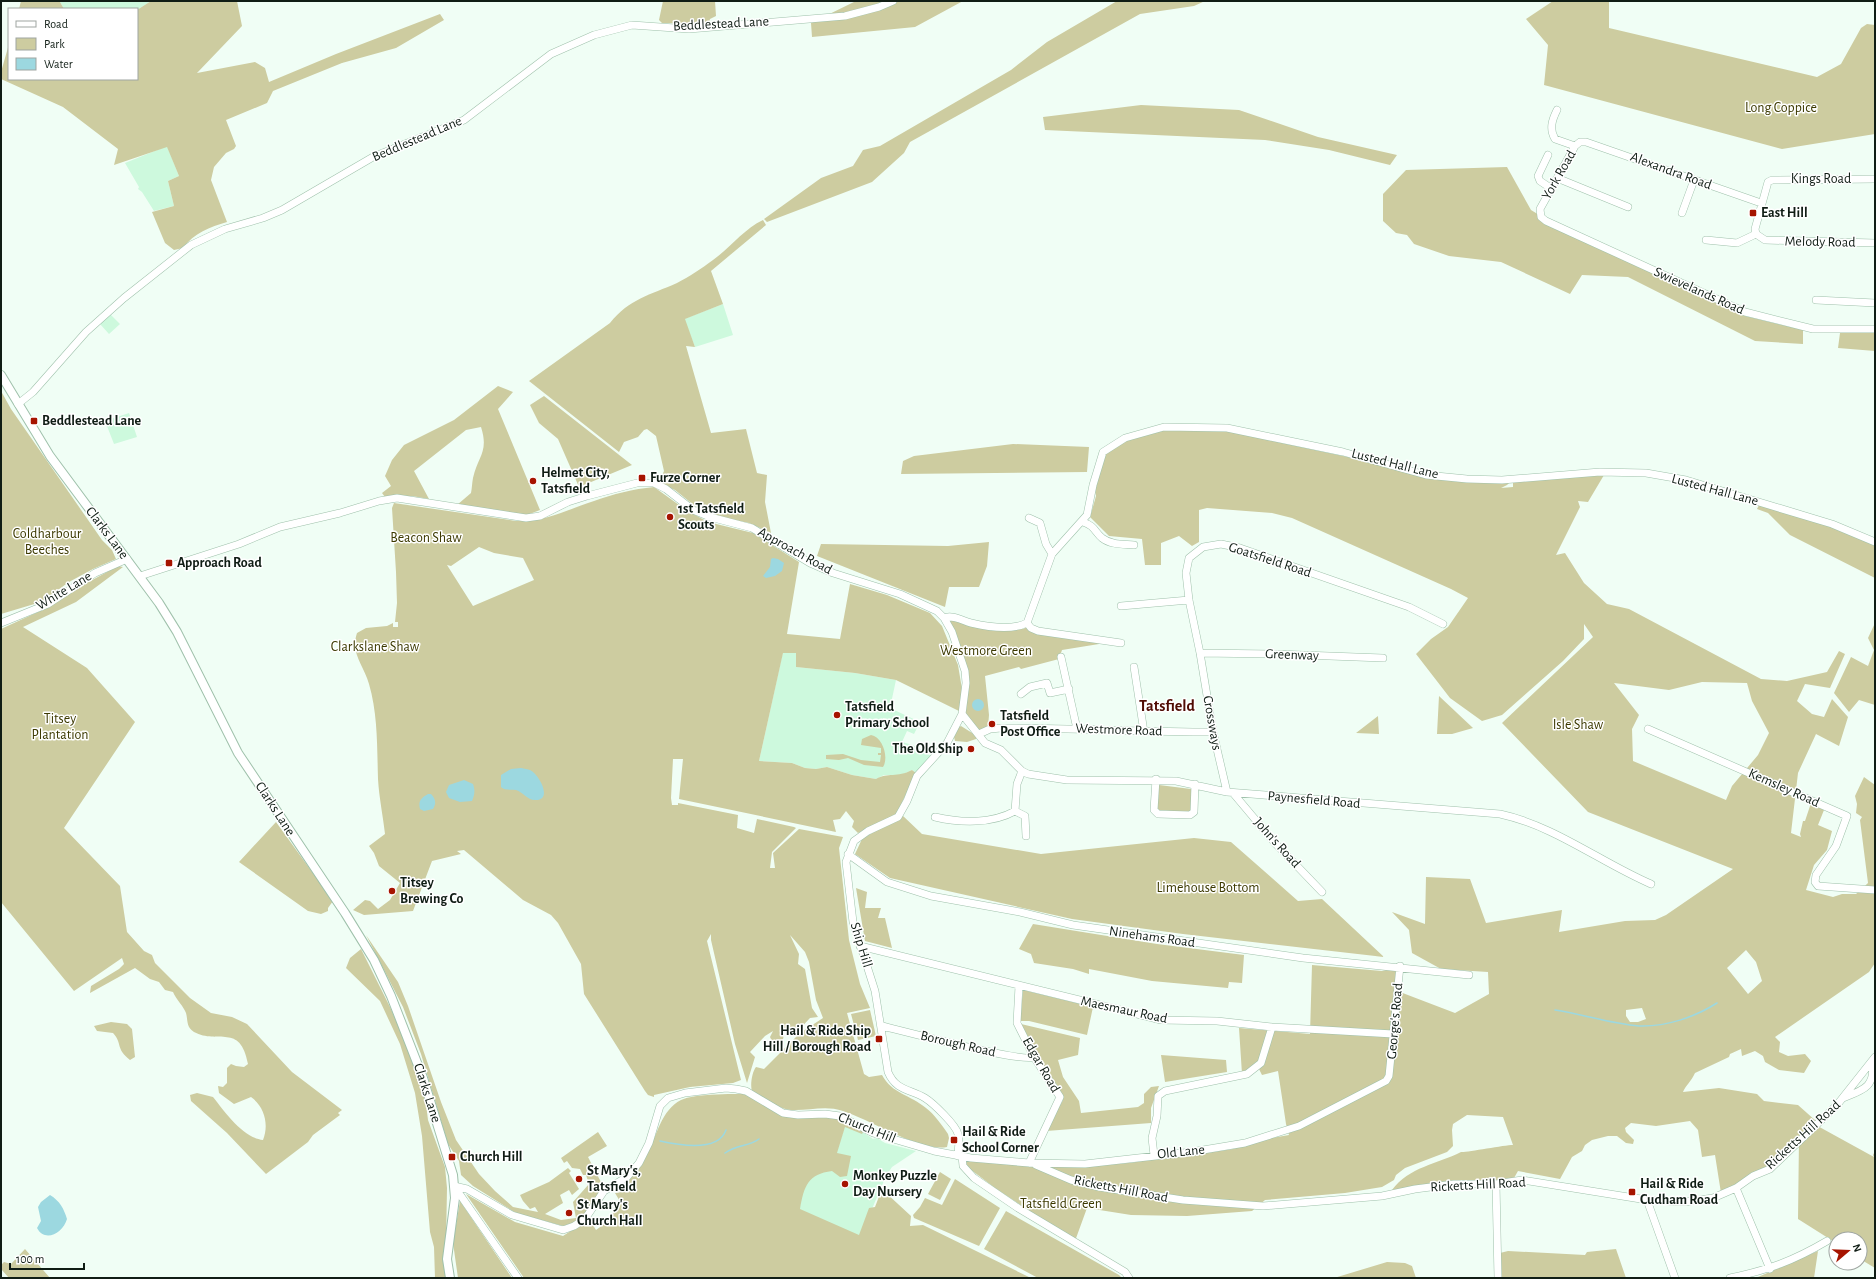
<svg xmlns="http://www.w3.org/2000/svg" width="1876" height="1279" font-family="'Alegreya Sans',sans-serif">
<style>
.built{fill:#cdf9dd}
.green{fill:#cdcca0;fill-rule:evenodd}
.water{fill:#9cd8e0}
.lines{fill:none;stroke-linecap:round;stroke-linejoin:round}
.stream{stroke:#9cd8e0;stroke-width:1.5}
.minor-casing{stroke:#9fc1ab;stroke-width:8}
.major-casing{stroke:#9fc1ab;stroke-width:10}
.minor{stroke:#fff;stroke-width:7}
.major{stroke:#fff;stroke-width:8}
.poi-dot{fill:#a61400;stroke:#fff;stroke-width:1.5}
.labels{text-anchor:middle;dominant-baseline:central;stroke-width:3;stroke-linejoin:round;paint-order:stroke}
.street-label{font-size:14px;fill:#101d15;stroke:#fff}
.park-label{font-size:14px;fill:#3c3900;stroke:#fff}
.poi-label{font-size:14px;font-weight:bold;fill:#101d15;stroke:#fff;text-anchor:start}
.quarter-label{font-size:16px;font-weight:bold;fill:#500c04;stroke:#fff}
</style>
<rect width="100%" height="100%" fill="#f0fef5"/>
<path class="built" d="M62,1h89l-14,9 -73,-1 -4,-7z
M167,146l12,30 -11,5 6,25 -20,5 -12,-19 -4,-3 1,-2 -14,-24z
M723,304l10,31 -38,12 -11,-28z
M110,314l10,10 -11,10 -9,-10z
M129,413l8,24 -23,7 -9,-23z
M783,652l13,1v14l59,6 41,7 -6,28 30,14 -6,12 -7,-3 -5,11 11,3 18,11 -15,17 -4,-3 -10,5h-18l-8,4 -24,-4 -25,-8 -11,2 -11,-1 -13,-5 -33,-2z
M845,1126l18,6 10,7 4,-1 8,5 31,8 -24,16 -6,9 -26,61 -62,-28 4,-17 9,-15 25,-23z"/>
<path class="green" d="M21,1h41l-2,1 4,7h-45z
M151,1h86l5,25 -45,47 58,-11 10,6 4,14 67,-28 104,-40 4,6 -48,28 -54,15 -69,28 -6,12 -41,17 10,26 -2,3 -8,4 -12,14 -3,13 16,42c-17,5 -33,11 -44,26l-9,2 -9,-7 -13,-31 22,-6 -6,-25 11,-5 -12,-29 -53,18 4,-16 -55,-42 -62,-28v-7l8,-28v35h128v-69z
M663,1h52l1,15 -6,3 -1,3 -8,2 -39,-1 -3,-3z
M856,1h107l-48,26 -103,10 -1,-14z
M1117,1h88l-11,5 -54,8 -230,128 -6,11 -32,29 -105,40 -3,-3 57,-41 32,-12 10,-16 17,-4 131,-76 36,-28z
M1553,1h56v27l208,49 24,-13 20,-36 6,-4 8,1v109l-93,15 -238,-64 4,-40 -22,-26z
M1141,105l98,5 79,27 79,18 -7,10 -61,-15 -64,-10 -220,-10 -2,-13z
M1507,167l24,43 44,27 170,79 58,14v14l-48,-3 -127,-64 -46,-2 -12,19 -69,-32 -52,-6 -35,-12 -7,-9 -11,-2 -13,-12v-27l23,-24z
M763,220l3,5 -55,46 12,33 -38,15 10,28 -9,-1 25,87 35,-4 11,44 10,2 -2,27 6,31 -22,-10 -38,-8 -16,-9 -20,-16 -16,-7 5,-12 -8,-35 -9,-7 -3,1 -6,7 -14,5 -5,10 -90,-71 81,-58c19,-24 40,-28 67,-40 12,-6 25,-15 36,-23 18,-13 31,-31 50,-40z
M1840,333h35v18l-37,-3z
M498,386l15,6 -15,17 42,101 -13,5 -70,-10 14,-12c1,-5 1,-10 2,-15 5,-22 16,-26 8,-51l-15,3 -52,41 15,28 -17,-3 -27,1 -3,-4 9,-7 -6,-10 7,-16 12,-15 50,-25z
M1,391l10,18 91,131 10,10 4,9 -23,10 -24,13 -28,20 -40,12z
M544,396l88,69 -53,22 -21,-48 -19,-16 -9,-18z
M1166,430l60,1 131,28 46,12 22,7 85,4 -3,3 -6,3 12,-1v-6l91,-6 -16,27 -10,-1 2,6 -24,48 9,-2 19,30 23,21 22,5 132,70 26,2 40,-9 12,-21 6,3 -15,34 -25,-4 -8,17 15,13 12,3 8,-18 16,18 -9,29 -23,-12 -18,39 -7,60 10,4 -1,-3 3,-13h2l6,-18 13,7 -6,15 14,6 -5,19 -13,15 -8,25 27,7 9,-3h14l12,-11 -8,-63 2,-3 -6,-4 1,-9 -2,-8 9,-19 11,8v178l-6,9 -94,65 5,5 -1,10 9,4 17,-2 6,7 -7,12 -25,-3 -14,-8 -2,-6 -8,-5 -13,5 -1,-7 -11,5 -1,3 -34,16c-4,9 -9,12 -12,19l36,-4 38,6 7,7 34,4 18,16 -2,3 60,33 -1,-2 2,-4v117l-15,-9v-20h-24v4l-38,-24 1,-82 -33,30 -45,26 -6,-38 -13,2 -4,-27 -8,-9 -34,5 -25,-3 -6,5 1,4 8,8 -1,4 -7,-1 -9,-7h-9l-16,4 -7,5 -3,6 -10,6 -12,22 -42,-8 -4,7 -6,2 -46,1 -70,9c17,-23 45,-26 69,-38 3,1 43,-7 52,-7l-10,-28 -36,-2 -14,9 -1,6 1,16 -6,6 -42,16 -9,7 -2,5 -12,7 -37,6 -80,7 -13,11 -65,5 -56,-1 -44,-7 -12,33 -80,-53 -29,-22 -2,-7 67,7 45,19 -4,-7 -32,-13c30,0 59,1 88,-2 17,-2 33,-6 50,-7v1l55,-8 26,-9 30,-5 -3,-11 -8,-53 -16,4 -3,-6 -6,-3 -11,8 -3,-46 71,6 2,-69 70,6 18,-4v25l55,21 34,-19 -1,-22 -47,-3 -29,-16 -3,-23 -17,-18 33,12 1,-47 44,2 16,44 76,-13 -3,22 66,-11 30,-1 11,-5 67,-46 -145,-57 -86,-89 91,-86 -9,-13v15l-21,22 -61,54 -20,6 -32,-23 -34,-44 15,-15 17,-12 20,-29 -17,-9 -159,-71 -20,-5 -65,-5 -8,2v32l-7,4 -13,-10 -18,7v22h-16l-3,-26 -33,-3 -19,-19 6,-21 -1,-5 10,-37 23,-14zM1702,682l45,1 5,18 17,32 -11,22 -26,31 -6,14 -93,-39 -1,-32 7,-14 -25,-32 55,7zM1746,950l10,12 6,19 -14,13 -21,-26zM1642,1008l4,11 -8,3h-8l-4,-6v-6z
M1013,444l76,3 -2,25 -186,2 2,-13 11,-5z
M654,487l32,23 22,12 45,11 46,29 -12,72 53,5 10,-55 37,11 43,18 12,13 16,39 4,24 -1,23 -65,-32 -41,-7 -59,-6v-14h-13l-24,108 33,2 13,5 11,1 11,-2 25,8 24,4c12,-7 21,-1 36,-9l4,3 -20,42 -38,18 -6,-6 2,-6 -8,-10 -6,8 -7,1 3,12 -157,-33 4,-40h-10l-2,39 1,7h6v-2l60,12 -1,13 17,5 3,-14 37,8 2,1 -24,24 -2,16h5l-2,-15 26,-24 44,8 -4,11 10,92 11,44 10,24 -23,5 17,61 5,3 13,-2c10,19 29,20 44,33 8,6 16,17 22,26l1,4 -2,9c-27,5 -78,-28 -104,-36 -18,-6 -34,0 -52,-1 -13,-1 -28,-13 -39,-19 -2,-6 0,-19 4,-24l8,2 36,-36 23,-15 -7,-18 -7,-38 -4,-10 -15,-17 9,19 -1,10 7,5 7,39 6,9 -8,1 -15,16 -19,-4c6,1 11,7 4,13 -5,1 -8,-1 -10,-6l3,-6 -8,5 -15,16 5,5 -8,26 -12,-39 -24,-104v-6l-4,7 34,139 -8,3 -43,4 -36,8v2l-6,-2 -3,-4 -61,-97 -3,-30 -23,-41 -7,-8 -28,-15 -59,-50 -7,1 4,3 -29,7 -19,50 -49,4 -11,-5 12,-10 5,1 8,8 12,-9 10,-17 -21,-17 -5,-13 -5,-7 16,-12c-2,-18 -6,-37 -7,-55 -1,-32 0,-64 -9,-95 -5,-19 -19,-30 -12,-51l9,-5 21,-2 6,-3v4h5v-5h-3l2,-19 -1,-31 -4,-64 2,-5 122,18c32,0 48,-10 78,-20 19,-7 39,-12 60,-14zM479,547l15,6 29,5 11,22 -61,26 -26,-41 4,1z
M1759,505l71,20 45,20v33l-85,-43 -22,-22 -11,-4z
M989,542l-2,24 -8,21h-30l-4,20 -128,-51 4,-12 127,2z
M118,566l5,1 -47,35 -53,25 64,41 48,54 -71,106 56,58 7,46 17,19 8,4 3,8 35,35 21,15 21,4 15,7 45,48 50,38 -4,3 2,2 -27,20 -5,7 -42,32 -39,-41 -36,-32 -1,-6 7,-2 16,4c12,15 30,41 50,43 6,-15 2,-33 -12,-43l-17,7 -15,-11 -1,-7 5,1 4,-4v-15l4,-4 5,2 8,1 4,-3c-8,-42 -30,-19 -54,-32 -8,-5 -6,-12 -8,-19 -2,-6 -10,-14 -13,-21l-8,-2 -6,-8 -9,-3 -15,-11 -45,25 1,-7 28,-17 5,-5 -2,-6 -48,33 -73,-89v-273l50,-23 34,-22z
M951,619l63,10h9l6,-3 70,15v3l-37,6 -3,9 -38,10 -2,-2 -34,9 4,39 -1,12 -7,4 -16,-11 4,-38 -19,-61z
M1875,623v82l-16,-5 -10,12 -15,-19 17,-36 17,9 6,-16 -6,-12z
M1439,696l34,32 -21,6h-15z
M1378,716l1,18 -23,-1z
M961,726l16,10 -1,3 -9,3 -12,-1 -1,-4 3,-9z
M871,735c12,2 18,23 12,32l-19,-2 -16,-7 -9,2 -13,-1v-4l17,-1 18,6 19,2 1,-7h-3v-2h3v-5l-20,-3 1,-6z
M1159,785l32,4v22l-2,2 -30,-3 -2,-2z
M902,815l20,19 119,20 153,-16 37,4 67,59 24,-2 62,58 -201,-23 -111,-15 -182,-41 -35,-24 7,-15z
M276,822l57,79 -5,7v3l-7,3 -13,-3 -69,-49z
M856,888l11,4 -2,16h16l-3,10h7l7,30 -27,-7z
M1033,924l124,20 87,11 -2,28 -13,-1 -1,6 -76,-7 -63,-12v5l-16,-5 -39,-6 -3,-9 -12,-5z
M366,935l32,47 10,24 33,96 15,38 23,34 16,17 18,16 25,5 -3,-5 -5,2 -7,-8 -3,-6 29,-13 19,-14 3,3 -2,2 10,16 -7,6 -3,-5 -9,5 3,8 -18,11 16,6 15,-2 -3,-16 16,-18 -3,-9h-3l-3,-6 -8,-1 -5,-7 -3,2 -3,-5 37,-26 9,14 -19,11 15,29 -18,29 -9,7 -13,4 -47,-13 -43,-27 -12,-11 -2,-14 -11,-17 -27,-90 -18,-47z
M361,949l30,60 21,50 14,45 2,16 17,47 2,21 -1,55 1,35h-12l-1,-31 -4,-15 -8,-96 -7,-43 -15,-49 -20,-43 -34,-33 4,-10z
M1023,990l70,17 -6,28 -58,-14h-9z
M870,1010l6,26 -18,4 -7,-26z
M111,1022l16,2 5,5 3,28 -5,3c-15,-12 -7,-16 -17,-27l-16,-2 -3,-5z
M1021,1024l59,14 -2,17 -20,5 5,17 16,24 2,12 57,-6 6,-4v-9l7,-7 8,-1 -8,22v15l-105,8 17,-31 -33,-56z
M1161,1055l65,5 1,12 -62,10z
M728,1094h15l11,4 16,11 65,7 29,14 -2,4 -17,-7 -8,26 14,3 -4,20 -7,1 -8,-6c-24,3 -28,15 -32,38l59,26 10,-27 6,-1 5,-13 5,-2 26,24 -1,10 13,-1 108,53h-507l-58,-84 49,28 48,14 26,-17 7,11 7,-5 18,-22 -6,-10 7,-1 7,-6 -2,-5c8,-8 15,-16 20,-27 10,-18 14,-44 34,-54 14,-6 33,-5 47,-6z
M940,1172l11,7 -11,21 -12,-6z
M955,1179l45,29 -21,38 -65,-28 -1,-3 7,-8 5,-9 17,7z
M460,1201l52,77h-54l-5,-35z
M1006,1211l113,64 3,3h-84l-54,-29z
M25,1249l25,29h-41l-8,-9v-4l3,-3 7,2z
M1616,1249l10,29h-125l-1,-25 8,-2 77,4 2,-3z
M1818,1251l-4,27h-56v-1z
M1387,1262l18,1 7,3 4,12h-82z"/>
<path class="water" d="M773,558l5,1 6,4 -2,8 -7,5 -9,2 -3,-2 7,-9 1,-8z
M972 705a6 6 0 1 1 12 0a6 6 0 1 1-12 0Z
M521,768c3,1 7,1 9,2 10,5 23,31 5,30 -8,0 -12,-8 -19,-10 -6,-1 -11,1 -15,-3v-12l10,-6z
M464,780l9,4c2,6 2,10 -1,17l-12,1 -11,-4 -3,-6 3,-7z
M428,794h3c4,4 6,9 2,15l-9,2 -4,-2c-2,-8 1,-11 8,-15z
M50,1195c10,6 14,14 17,24 -4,14 -22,24 -30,9l4,-7 -3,-14 3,-5z"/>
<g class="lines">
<path class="stream" d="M1555,1010c27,4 56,14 84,16 27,1 56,-9 78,-23
M660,1141c18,4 58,12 66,-11
M725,1153c13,-9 23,-6 34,-14"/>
<g class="minor-casing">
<path id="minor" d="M1557,110c-5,10 -8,19 -2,29l20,7
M1548,155l-10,21 2,5 12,8
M1557,178l71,29
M1875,179l-103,1 -4,2 -13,47 1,5 9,6 110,3
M1761,203l-175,-61h-6l-5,4 -35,63 1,8 5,4 199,91 68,17h62
M1682,213l12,-33
M1706,240l31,3 19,-9
M1816,300l59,3
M18,404l15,-12 53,-60 38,-34 67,-53 34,-16 38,-11 19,-8 91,-53 91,-37 87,-66 43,-19 38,-10 57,4 156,-13 34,-9 14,-6
M1029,518l11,5 6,21 6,10
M1083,522c12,4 11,9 19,16 9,7 21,6 32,7
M140,576l99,-32 41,-17 60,-14 39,-12 18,-3 129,20 14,-2 28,-14 19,-6 50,-13h17l12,6 27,21 17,7 42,11 58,35 23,10 67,21 37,17 7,7 8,14 13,39 1,12 -4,31 -15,29 -30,33 -10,25 -9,16 -30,14 -14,10 -8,21 7,60 22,69 13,81c8,19 22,17 37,26 8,5 31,27 33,36 2,7 0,15 0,22
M1121,606l68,-6
M944,618c8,-4 19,3 27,5 17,4 40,8 56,0l25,-69 35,-39 6,-30 10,-33 22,-14 39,-11 63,1 116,24 83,23 41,4 35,1 98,-8 46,1 40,7 146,44 43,18
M1,623l47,-19 47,-31 32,-14
M1027,623l4,5 7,3 83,12
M1200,653l76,1 107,4
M1061,657l16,72
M1134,667l10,65
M1021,694l9,-7 17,-4 3,10 19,-4
M962,714l23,29 16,7 21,21 6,3 39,6 109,1 51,11 273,22c55,12 100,48 151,70
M1648,729l199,87 -11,30 -20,29 -1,7 3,4 57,4
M979,734l11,-5 11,-1c71,0 141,4 212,4
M1156,779l-2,31 4,4 32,1 4,-3 1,-28
M1227,792l-14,-60 -13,-79 -11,-53 -3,-27 3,-15 14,-11 18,-3 19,4 169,59 34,17
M1233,793l42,50 47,49
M1015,811l2,-27 5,-13
M935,817c25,6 57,7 80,-6l10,5 1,20
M848,854l39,28 44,14 89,16 53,13 230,33 166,17
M860,946l301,74 56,1 55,6 121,7
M1019,986l-2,37 17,34 26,40 -31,66
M882,1026c21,5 141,37 152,31
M1843,1098c20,-8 33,-11 29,-36
M1154,1155l-2,-17 5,-22 1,-20 7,-5 82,-17 14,-11 11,-36
M962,1156l1,10 11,12 44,30 107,64 4,6
M1036,1165l35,15 28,7 84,13 80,6 119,-10 33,-7 39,-5h42l26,-4 125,20 38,2 28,-4 23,-10 17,-12 17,-7 67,-64 38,-48
M1496,1184l2,94
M454,1186l13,3 45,26 51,15 11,-4 11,-7 19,-28 23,-14 12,-14 10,-20 11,-37 8,-8 17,-5 41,-5 10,1 10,2 37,22 15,2 27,-1 15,2 33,17 61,18 37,7 58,5 56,1 106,-12 54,-9 54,-17 87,-45 3,-5 11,-110
M454,1186l64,92
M1736,1188l34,81
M1647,1200l28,78
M1730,1278c38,-8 63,-17 97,-37"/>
</g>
<g class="major-casing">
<path id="major" d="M1,375l49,81 109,147 18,29 61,121 107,160 29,47 17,36 32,82 30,97 2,23 -8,61 3,19"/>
</g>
<use href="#minor" class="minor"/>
<use href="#major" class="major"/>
</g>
<g class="poi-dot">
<rect x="1749" y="209" width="8" height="8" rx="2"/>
<rect x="30" y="417" width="8" height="8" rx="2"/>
<rect x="638" y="474" width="8" height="8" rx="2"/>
<circle cx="533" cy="481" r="4"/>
<circle cx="670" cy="517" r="4"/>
<rect x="165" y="559" width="8" height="8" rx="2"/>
<circle cx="837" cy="715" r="4"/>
<circle cx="992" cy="724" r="4"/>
<circle cx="971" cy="749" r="4"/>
<circle cx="392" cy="891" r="4"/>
<rect x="875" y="1035" width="8" height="8" rx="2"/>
<rect x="950" y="1136" width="8" height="8" rx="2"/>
<rect x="448" y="1153" width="8" height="8" rx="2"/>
<circle cx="579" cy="1179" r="4"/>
<circle cx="845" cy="1184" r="4"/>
<rect x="1628" y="1188" width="8" height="8" rx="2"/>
<circle cx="569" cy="1213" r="4"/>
</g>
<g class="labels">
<g class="street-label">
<text transform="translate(721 24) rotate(-3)">Beddlestead Lane</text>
<text transform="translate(417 139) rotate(-23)">Beddlestead Lane</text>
<text transform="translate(1671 171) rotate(20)">Alexandra Road</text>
<text transform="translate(1559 175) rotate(-60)">York Road</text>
<text x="1821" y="179">Kings Road</text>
<text transform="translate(1820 242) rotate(1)">Melody Road</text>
<text transform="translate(1699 291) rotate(24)">Swievelands Road</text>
<text transform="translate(1395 464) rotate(14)">Lusted Hall Lane</text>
<text transform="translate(1715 490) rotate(15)">Lusted Hall Lane</text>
<text transform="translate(107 533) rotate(53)">Clarks Lane</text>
<text transform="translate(795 551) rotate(29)">Approach Road</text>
<text transform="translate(1270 560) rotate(18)">Goatsfield Road</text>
<text transform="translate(64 591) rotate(-31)">White Lane</text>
<text transform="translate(1292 655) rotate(2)">Greenway</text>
<text transform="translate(1212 723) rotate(80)">Crossways</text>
<text transform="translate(1119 730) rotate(2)">Westmore Road</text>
<text transform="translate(1784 788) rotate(24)">Kemsley Road</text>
<text transform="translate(1314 800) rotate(5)">Paynesfield Road</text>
<text transform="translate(275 809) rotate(57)">Clarks Lane</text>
<text transform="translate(1277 843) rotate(48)">John's Road</text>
<text transform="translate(1152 937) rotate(8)">Ninehams Road</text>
<text transform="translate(861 945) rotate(73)">Ship Hill</text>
<text transform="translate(1124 1010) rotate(12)">Maesmaur Road</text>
<text transform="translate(1395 1021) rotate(-85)">George's Road</text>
<text transform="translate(958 1044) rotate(13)">Borough Road</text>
<text transform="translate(1041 1065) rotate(60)">Edgar Road</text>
<text transform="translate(427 1093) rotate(72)">Clarks Lane</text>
<text transform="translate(867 1128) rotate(22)">Church Hill</text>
<text transform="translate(1803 1135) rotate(-42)">Ricketts Hill Road</text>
<text transform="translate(1181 1152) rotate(-6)">Old Lane</text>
<text transform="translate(1478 1185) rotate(-3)">Ricketts Hill Road</text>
<text transform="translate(1121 1189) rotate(11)">Ricketts Hill Road</text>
</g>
<g class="park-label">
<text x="1781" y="108">Long Coppice</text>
<text x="47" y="534">Coldharbour<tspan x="47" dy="16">Beeches</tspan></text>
<text x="426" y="538">Beacon Shaw</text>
<text x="375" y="647">Clarkslane Shaw</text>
<text x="986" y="651">Westmore Green</text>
<text x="60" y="719">Titsey<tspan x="60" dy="16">Plantation</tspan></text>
<text x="1578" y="725">Isle Shaw</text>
<text x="1208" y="888">Limehouse Bottom</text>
<text x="1061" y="1204">Tatsfield Green</text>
</g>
<g class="poi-label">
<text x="1761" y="213">East Hill</text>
<text x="42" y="421">Beddlestead Lane</text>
<text x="541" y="473">Helmet City,<tspan x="541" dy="16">Tatsfield</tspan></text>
<text x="650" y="478">Furze Corner</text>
<text x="678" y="509">1st Tatsfield<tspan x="678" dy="16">Scouts</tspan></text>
<text x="177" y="563">Approach Road</text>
<text x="845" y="707">Tatsfield<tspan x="845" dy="16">Primary School</tspan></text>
<text x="1000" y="716">Tatsfield<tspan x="1000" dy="16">Post Office</tspan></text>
<text x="963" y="749" text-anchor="end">The Old Ship</text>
<text x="400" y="883">Titsey<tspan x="400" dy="16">Brewing Co</tspan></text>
<text x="871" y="1031" text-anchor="end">Hail &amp; Ride Ship<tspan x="871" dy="16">Hill / Borough Road</tspan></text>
<text x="962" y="1132">Hail &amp; Ride<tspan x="962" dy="16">School Corner</tspan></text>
<text x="460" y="1157">Church Hill</text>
<text x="587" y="1171">St Mary's,<tspan x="587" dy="16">Tatsfield</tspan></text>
<text x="853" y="1176">Monkey Puzzle<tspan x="853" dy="16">Day Nursery</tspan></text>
<text x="1640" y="1184">Hail &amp; Ride<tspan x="1640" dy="16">Cudham Road</tspan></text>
<text x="577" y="1205">St Mary's<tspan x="577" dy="16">Church Hall</tspan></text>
</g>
<g class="quarter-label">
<text x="1167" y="706">Tatsfield</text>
</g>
</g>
<rect width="1876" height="1279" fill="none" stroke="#101d15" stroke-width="4"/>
<rect x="8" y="8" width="130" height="72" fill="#ffffff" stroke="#9fa5a1"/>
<rect x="16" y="21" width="20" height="6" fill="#ffffff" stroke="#9fa5a1"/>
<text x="44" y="28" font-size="12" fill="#101d15">Road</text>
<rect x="16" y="38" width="20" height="12" fill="#cdcca0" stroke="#9fa5a1"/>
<text x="44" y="48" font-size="12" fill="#101d15">Park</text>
<rect x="16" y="58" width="20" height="12" fill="#9cd8e0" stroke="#9fa5a1"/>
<text x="44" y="68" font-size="12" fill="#101d15">Water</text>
<g transform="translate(1848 1251) rotate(71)"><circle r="19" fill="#ffffff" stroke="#9fa5a1"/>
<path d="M0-3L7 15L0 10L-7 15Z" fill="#a61400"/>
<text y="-6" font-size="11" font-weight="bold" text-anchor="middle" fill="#101d15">N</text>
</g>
<path d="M10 1263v6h74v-6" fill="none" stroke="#101d15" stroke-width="2"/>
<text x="16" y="1263" font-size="12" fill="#101d15" stroke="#ffffff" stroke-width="3" paint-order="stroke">100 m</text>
</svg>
